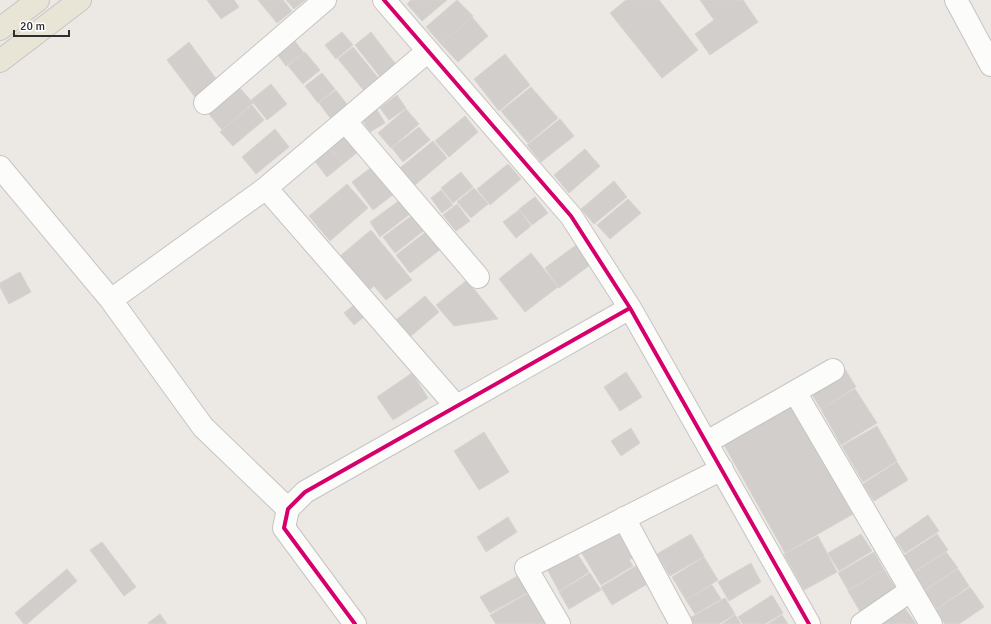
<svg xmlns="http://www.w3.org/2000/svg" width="991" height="624" font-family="Signika,sans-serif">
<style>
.building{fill:#d1cecb;stroke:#d7d4d0}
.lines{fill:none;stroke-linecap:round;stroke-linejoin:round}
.minor-casing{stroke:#c5c4c5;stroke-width:24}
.major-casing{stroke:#c6c5c4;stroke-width:24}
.minor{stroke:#fcfcfb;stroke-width:22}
.major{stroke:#e8e4d6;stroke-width:22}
.cycleway-casing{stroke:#fff;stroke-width:6}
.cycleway{stroke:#d6006c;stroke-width:4}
</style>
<rect width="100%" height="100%" fill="#ece8e4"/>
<path class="building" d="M207,0h27l5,7 -18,12z
M258,0h25l9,11 -15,12z
M286,0h19l-11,9z
M411,0h36l-25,21 -15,-17z
M457,0l16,16 -32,28 -15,-17z
M626,0h33l39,50 -36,28 -52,-65z
M700,0h43l15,22 -48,33 -15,-21 19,-14z
M472,17l16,19 -30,26 -17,-18z
M342,32l11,13 -17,14 -11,-14z
M371,32l26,34 -16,12 -26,-33z
M294,40l10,13 -18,13 -9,-12z
M189,42l28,38 -22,17 -28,-37z
M353,47l26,32 -14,13 -27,-33z
M305,52l15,18 -17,14 -15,-18z
M505,54l25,31 -31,26 -25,-32z
M322,73l13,16 -17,14 -13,-17z
M271,84l16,20 -20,16 -16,-20z
M238,86l15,17 -31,27 -14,-17z
M531,87l27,31 -30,25 -27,-32z
M336,90l12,16 -17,13 -12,-16z
M397,95l9,13 -17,12 -9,-12z
M252,105l12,15 -31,26 -13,-14z
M376,108l9,15 -15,9 -10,-15z
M406,109l13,15 -28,24 -13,-15z
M465,116l13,16 -29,25 -14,-16z
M560,119l14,17 -33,26 -14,-17z
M419,127l11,13 -27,22 -11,-14z
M275,129l14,18 -33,27 -14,-17z
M345,134l14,17 -16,13 -14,-17z
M433,141l14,17 -32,27 -15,-17z
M329,148l14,16 -16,13 -13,-17z
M585,149l15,17 -31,27 -15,-18z
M508,164l13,15 -31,26 -13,-16z
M373,166l21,28 -21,16 -21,-28z
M461,172l12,15 -20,16 -12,-15z
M614,181l13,16 -33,27 -13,-15z
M347,184l21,24 -38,33 -21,-25z
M474,188l14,16 -17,14 -14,-16z
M441,190l12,15 -11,8 -11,-15z
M535,197l13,16 -16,12 -13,-16z
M628,199l13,14 -31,26 -13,-14z
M400,200l10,14 -30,23 -10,-15z
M457,204l13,17 -14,10 -13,-16z
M519,210l12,16 -15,12 -13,-16z
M414,214l12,15 -31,24 -12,-16z
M371,230l41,50 -26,20 -12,-14 -6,5 -28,-35z
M427,231l14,18 -31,24 -14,-18z
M576,245l14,20 -31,23 -14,-20z
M531,253l27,34 -33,25 -26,-33z
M20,272l11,20 -22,12 -9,-17v-4z
M467,280l31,39 -44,7 -18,-21z
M425,296l14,16 -28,24 -15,-16z
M354,305l10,12 -10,8 -10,-12z
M845,369l11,18 -35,22 -11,-18z
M626,372l16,25 -22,14 -16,-24z
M412,373l16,25 -35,22 -16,-23z
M855,389l22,34 -36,22 -20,-36z
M790,404l63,110 -68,39 -62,-110z
M877,426l20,35 -34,21 -21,-36z
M631,428l9,15 -19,13 -10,-15z
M484,432l25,40 -30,18 -25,-39z
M897,462l11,18 -34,21 -11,-17z
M928,515l11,16 -34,22 -10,-15z
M508,517l9,15 -31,20 -9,-15z
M616,528l18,29 -5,3 4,6 -32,19 -21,-35z
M691,534l13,22 -34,20 -13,-22z
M861,534l11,17 -33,20 -11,-18z
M937,534l11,16 -34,22 -11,-16z
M818,536l19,36 -33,18 -20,-36z
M102,542l34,45 -12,9 -34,-46z
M576,552l13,20 -30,19 -12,-22z
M874,552l10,18 -36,20 -10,-17z
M946,552l12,16 -33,22 -11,-17z
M704,557l14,23 -32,20 -14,-23z
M751,563l10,19 -32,19 -11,-19z
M636,566l11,18 -35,21 -11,-18z
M67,569l10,12 -50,43h-3l-9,-11z
M958,569l11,17 -32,23 -12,-18z
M884,570l13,20 -36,23 -13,-22z
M523,573l9,17 -42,23 -10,-16z
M590,573l11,17 -32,19 -10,-17z
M712,585l9,14 -26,15 -9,-14z
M970,587l14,20 -25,17h-14l-9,-14z
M532,591l18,33h-54l-6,-9z
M772,595l11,18 -18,11h-22l-5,-7z
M725,598l10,16 -16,10h-25l-4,-6z
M904,607l12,17h-36z
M160,614l7,10h-18l-1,-1z
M735,615l6,9h-19z
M782,615l6,9h-20z"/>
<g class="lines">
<g class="minor-casing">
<path id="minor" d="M384,0l187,216 59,92 179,316
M956,0l35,65
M205,103l120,-103
M345,121l133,156
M0,167l111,133 92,127 85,82
M266,188l190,218
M111,300l155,-112 162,-137
M795,392l136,232
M707,442l126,-72
M624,518l57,106
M355,624l-71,-96 4,-19 17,-17 325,-184
M559,624l-33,-56 196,-99
M862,624l48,-33"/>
</g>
<g class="major-casing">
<path id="major" d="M0,29l38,-29
M0,61l80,-61"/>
</g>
<use href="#minor" class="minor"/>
<use href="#major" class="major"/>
<g class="cycleway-casing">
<path id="cycleway" d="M384,0l187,216 59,92 179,316
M355,624l-71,-96 4,-19 17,-17 325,-184"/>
</g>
<use href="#cycleway" class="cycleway"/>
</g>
<path d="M14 30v6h55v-6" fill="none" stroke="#2e2e2e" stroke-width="2"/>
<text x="20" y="30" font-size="12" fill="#2e2e2e" stroke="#ffffff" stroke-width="3" paint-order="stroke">20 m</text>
</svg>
